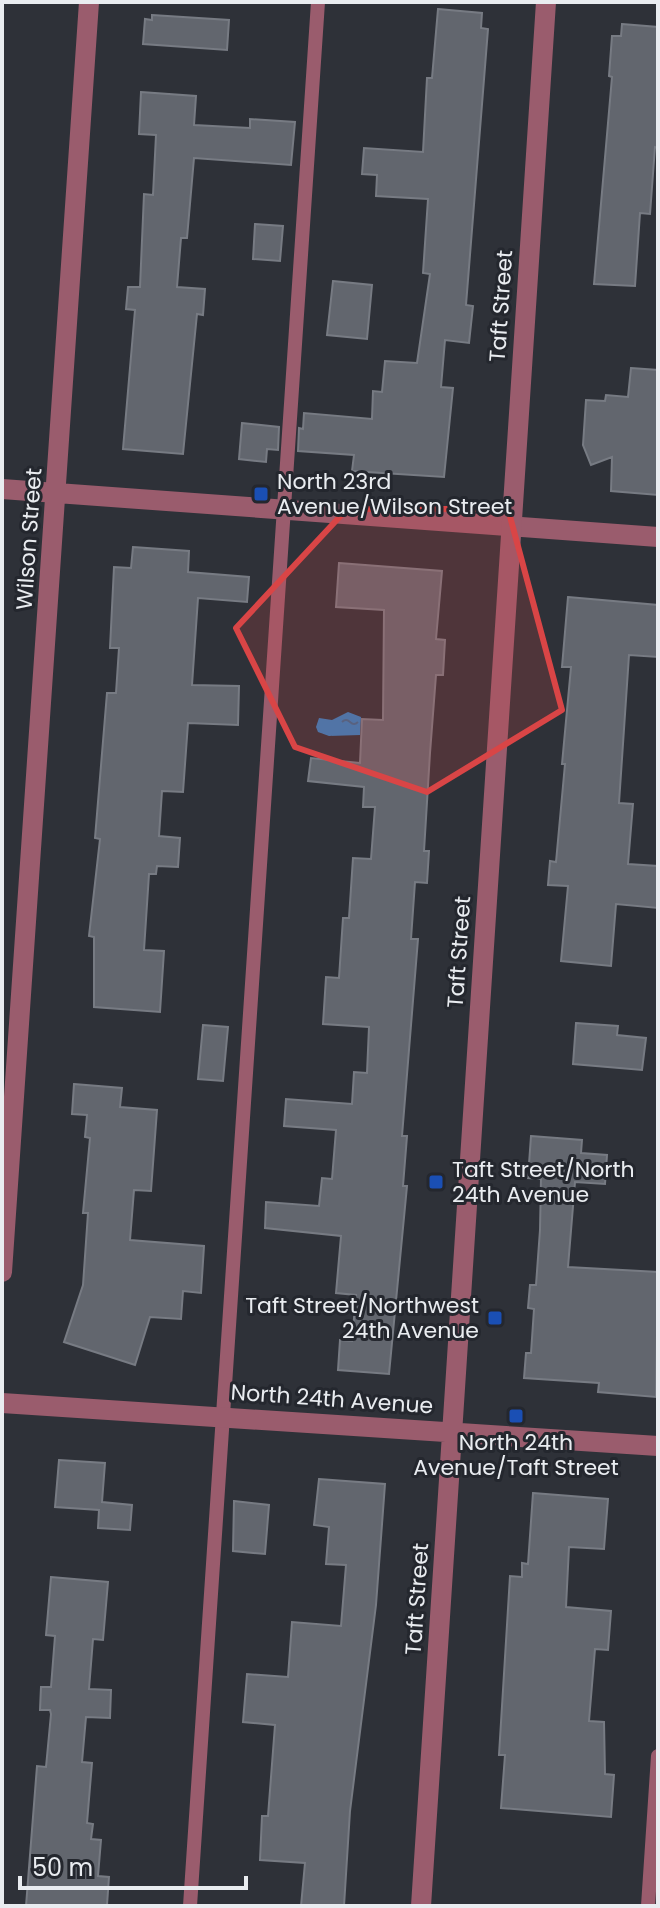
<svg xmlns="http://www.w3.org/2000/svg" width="660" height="1908" font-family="Poppins,sans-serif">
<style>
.water{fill:url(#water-ripples)}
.building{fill:#62666e;stroke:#777b83;stroke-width:2}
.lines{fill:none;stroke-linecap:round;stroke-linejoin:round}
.service{stroke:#9a5c6d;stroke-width:14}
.minor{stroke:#9a5c6d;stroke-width:20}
.tertiary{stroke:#9a5c6d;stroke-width:20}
.marked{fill:#d94546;fill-opacity:0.2;stroke:#d94546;stroke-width:6;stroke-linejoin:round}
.transit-dot{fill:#1a4fb4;stroke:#24272e;stroke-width:3}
.labels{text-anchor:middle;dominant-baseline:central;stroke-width:6;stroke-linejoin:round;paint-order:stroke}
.street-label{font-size:22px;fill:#e9ecf0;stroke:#24272e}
.poi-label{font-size:22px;fill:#e9ecf0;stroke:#24272e;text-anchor:start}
</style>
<defs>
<pattern id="water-ripples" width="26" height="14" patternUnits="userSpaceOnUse" patternTransform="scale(2)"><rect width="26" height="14" fill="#3080bf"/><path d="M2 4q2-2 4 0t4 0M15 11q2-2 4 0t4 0" fill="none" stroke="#39698f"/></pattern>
</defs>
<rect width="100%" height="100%" fill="#2e3138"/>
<path class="water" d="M348,712l13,5 -1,18 -31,1 -11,-4 -2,-5 3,-9 13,2z"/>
<path class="building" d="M438,9l44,4 -1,15 7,1 -22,276 7,1 -4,37 -24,-3 -4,47 12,1 -9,89 -92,-6 2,-16 -56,-4 1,-23 4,1 1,-16 68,6 1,-28 9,1 3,-31 32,2 13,-89 -7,-1 5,-74 -52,-3 1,-21 -15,-1 2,-26 59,4 4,-74h5z
M152,15l77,5 -2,30 -84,-6 2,-25 7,1z
M622,24l36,3v121l-3,-1 -5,67 -10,-1 -5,73 -41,-2 18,-207 -3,-1 3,-40h9z
M141,92l55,4 -2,29 56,3v-9l45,3 -4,43 -97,-7 -7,80h-6l-4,49 28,2 -2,26 -6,-1 -14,140 -60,-5 12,-139 -9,-1 2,-22h12l4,-93 9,1 3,-60 -17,-1z
M255,224l28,2 -3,35 -27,-2z
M333,281l39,4 -5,54 -40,-4z
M631,368l27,2v125l-47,-4 1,-34 -21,8 -8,-20 3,-45 19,1 1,-6 22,2z
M242,423l37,4 -1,23 -11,-1 -1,13 -27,-3z
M133,547l56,4 -1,21 61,5 -2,25 -49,-4 -6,87 47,1 -1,39 -50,-2 -5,69 -21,-1 -3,45 21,2 -2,29 -21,-1 -1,8h-7l-5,76 20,1 -4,61 -66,-5v-70l-5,-1 11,-97 -5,-1 12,-145h9l3,-45h-9l4,-81 17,1z
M339,563l103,8 -6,68 9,1 -2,35h-7l-6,78 -6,98h5l-2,32 -12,-1 -4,57h7l-16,197h5l-4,50h4l-18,188 -51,-4 2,-30 12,1 4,-46 -20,-2 5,-57 -76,-8 1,-26 53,4 3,-28 10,1 4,-49 -52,-4 2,-27 66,5 2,-32 13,1 2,-46 -46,-3 3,-47 13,1 4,-60h6l4,-60 18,1 4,-52h-12l1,-20 -56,-6 3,-23 49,5 2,-44 21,1 1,-110 -48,-3z
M568,597l90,8v52l-29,-2 -10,148 14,1 -5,60 30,2v42l-42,-4 -5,62 -50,-5 7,-75 -20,-1 2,-24 6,1 9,-98h-3l9,-97h-9z
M576,1023l42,3 -1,9 29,3 -4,32 -69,-6z
M203,1025l25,2 -5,54 -25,-2z
M74,1084l48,4 -2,19 37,3 -6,81 -17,-1 -4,50 74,6 -3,47 -18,-2 -2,28 -31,-2 -15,48 -71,-23 19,-57 5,-72h-5l7,-75 -5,-1 2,-22 -15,-1z
M531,1136l51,4 -1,13 26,2 -2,29 -30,-2 -7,85 90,5 -2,125 -58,-5 1,-9 -75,-5 2,-25h5l3,-44 -6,-1 2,-23h6l4,-55 1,-51 -13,-1z
M59,1460l46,3 -3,39 30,3 -2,25 -32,-2 1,-18 -44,-3z
M319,1479l66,5 -9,121 -26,206 -6,95h-43l4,-43 -45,-3 2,-44h6l7,-91 -32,-3 4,-48 41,3 4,-55 49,4 5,-61 -20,-1 3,-37 -15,-2z
M533,1493l75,6 -4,50 -35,-2 -3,60 45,4 -3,39 -13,-1 -6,72 15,1 1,52 9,1 -3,42 -110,-9 4,-53h-6l11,-179 12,1v-14l6,1z
M234,1501l35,4 -4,49 -32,-3z
M51,1577l57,5 -5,58 -10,-1 -4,50 22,1 -1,28 -24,-1 -4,45 10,1 -5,60 6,1 -2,15 10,1 -3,36 11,1 -2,28 -81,1 11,-140 9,1 5,-53 -1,-4h-10l1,-23h10l4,-51 -9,-1z"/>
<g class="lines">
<path class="service" d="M190,1906l128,-1904
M648,1906l10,-150"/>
<path class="minor" d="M2,489l656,48
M2,1272l87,-1270"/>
<path class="tertiary" d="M2,1403l656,43
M421,1906l125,-1904"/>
</g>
<path class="marked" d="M347,509h161l54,201 -135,82 -132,-45 -59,-119z"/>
<g class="transit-dot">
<rect x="253" y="486" width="16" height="16" rx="4"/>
<rect x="428" y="1174" width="16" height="16" rx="4"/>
<rect x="487" y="1310" width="16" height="16" rx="4"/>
<rect x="508" y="1408" width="16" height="16" rx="4"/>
</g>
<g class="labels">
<g class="street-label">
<text transform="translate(501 306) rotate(-86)">Taft Street</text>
<text transform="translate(29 539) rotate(-86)">Wilson Street</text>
<text transform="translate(459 952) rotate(-86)">Taft Street</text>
<text transform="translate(332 1399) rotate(4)">North 24th Avenue</text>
<text transform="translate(417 1599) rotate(-86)">Taft Street</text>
</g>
<g class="poi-label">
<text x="277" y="481">North 23rd<tspan x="277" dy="25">Avenue/Wilson Street</tspan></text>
<text x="452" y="1169">Taft Street/North<tspan x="452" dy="25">24th Avenue</tspan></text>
<text x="479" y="1305" text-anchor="end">Taft Street/Northwest<tspan x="479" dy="25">24th Avenue</tspan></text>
<text x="516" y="1442" text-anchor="middle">North 24th<tspan x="516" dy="25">Avenue/Taft Street</tspan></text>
</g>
</g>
<rect width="660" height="1908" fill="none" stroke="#e9ecf0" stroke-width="8"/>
<path d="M20 1876v12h226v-12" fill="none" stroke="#e9ecf0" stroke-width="4"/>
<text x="32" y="1876" font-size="24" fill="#e9ecf0" stroke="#24272e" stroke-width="6" paint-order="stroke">50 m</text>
</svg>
